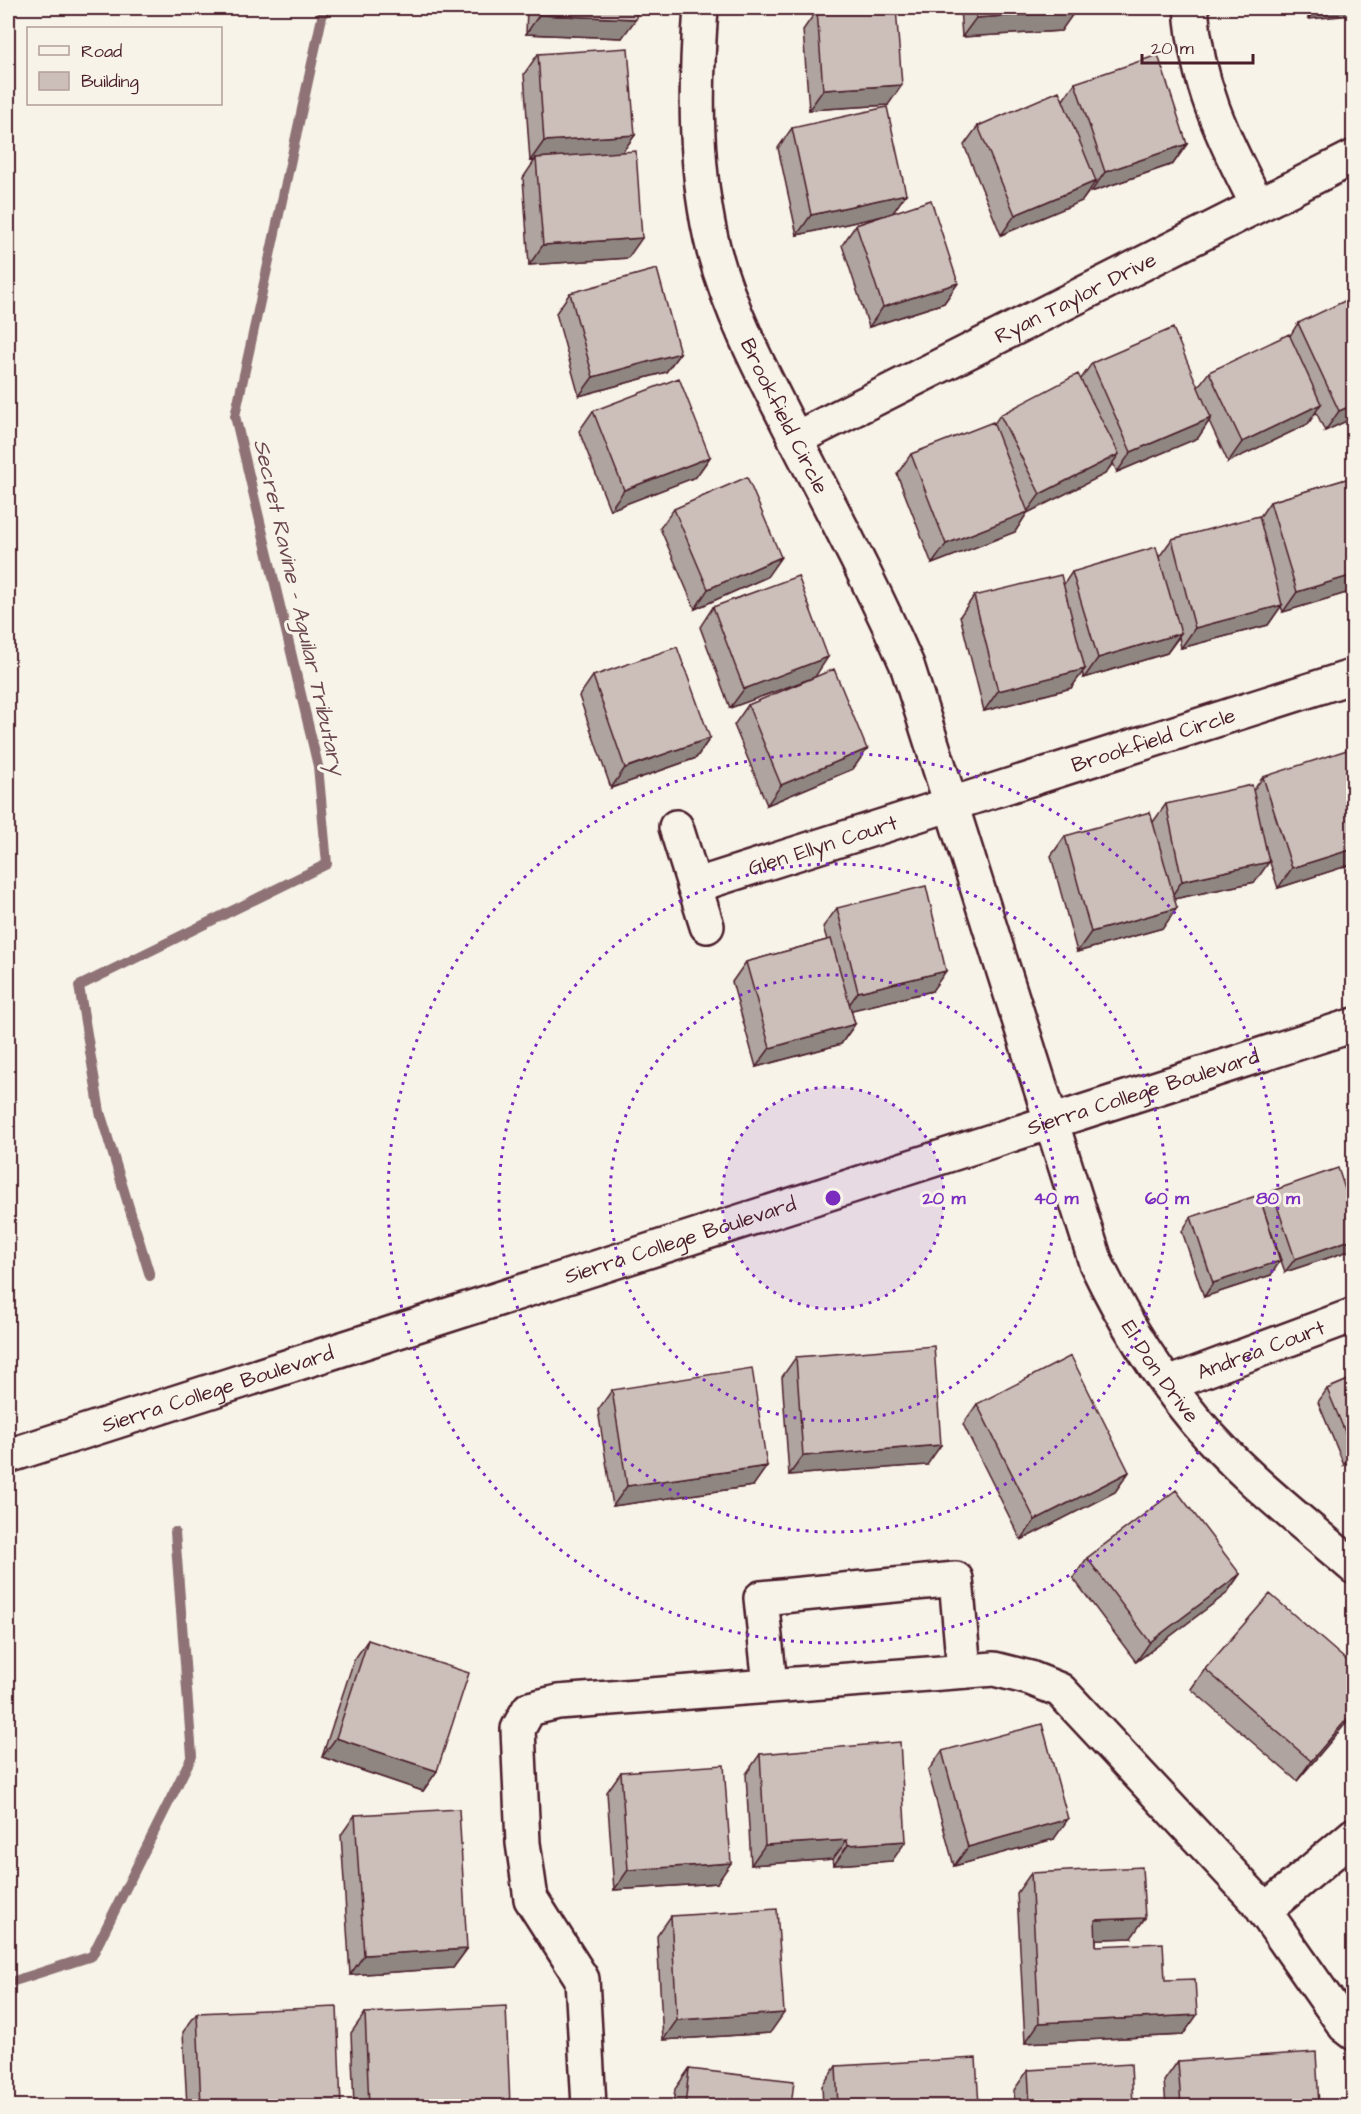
<svg xmlns="http://www.w3.org/2000/svg" width="1361" height="2114" font-family="'Architects Daughter',sans-serif">
<style>
.lines{fill:none;stroke-linecap:round;stroke-linejoin:round}
.stream{stroke:#8e7275;stroke-width:10}
.minor-casing{stroke:#4a1f2b;stroke-width:38}
.major-casing{stroke:#4a1f2b;stroke-width:38}
.minor{stroke:#f7f3e8;stroke-width:33}
.major{stroke:#f7f3e8;stroke-width:33}
.wall{fill:#afa49f;stroke:#4a1f2b;stroke-width:1.5}
.shaded-wall{fill:#8f8682;stroke:#4a1f2b;stroke-width:1.5}
.building{fill:#ccbfb9;stroke:#4a1f2b;stroke-width:1.5}
.ring{fill:none;stroke:#7b2cbf;stroke-width:3;stroke-dasharray:3 6}
.labels{text-anchor:middle;dominant-baseline:central;stroke-width:6;stroke-linejoin:round;paint-order:stroke}
.street-label{font-size:21px;fill:#4a1f2b;stroke:#f7f3e8}
.water-label{font-size:22px;font-style:italic;fill:#6c4950;stroke:#f7f3e8}
.centre{fill:#7b2cbf;stroke:#f7f3e8;stroke-width:3}
.ring-label{font-size:18px;text-anchor:middle;font-weight:bold;fill:#7b2cbf;stroke:#f7f3e8;stroke-width:6;stroke-linejoin:round;paint-order:stroke}
</style>
<rect width="100%" height="100%" fill="#f7f3e8"/>
<filter id="ink" filterUnits="userSpaceOnUse"><feTurbulence type="fractalNoise" baseFrequency=".0167" numOctaves="2"/><feDisplacementMap in="SourceGraphic" scale="12" xChannelSelector="R" yChannelSelector="G"/><feConvolveMatrix kernelMatrix="1 2 1 2 8 2 1 2 1" color-interpolation-filters="sRGB"/></filter>
<g filter="url(#ink)">
<g class="lines">
<path class="stream" d="M150,1276l-50,-164 -21,-126 248,-122 -9,-98 -83,-350 89,-408
M8,1983l84,-27 100,-200 -17,-224"/>
<g class="minor-casing">
<g id="minor">
<path id="s1" d="M701,8c-6,80 -7,165 13,243 16,59 45,116 73,171 41,81 84,160 120,243l189,598c27,57 60,110 100,158 46,55 104,99 158,146"/>
<path d="M1191,8c6,78 31,127 66,196"/>
<path id="s2" d="M795,439l559,-282"/>
<path d="M676,827l31,99"/>
<path id="s3" d="M694,886l660,-210"/>
<path id="s4" d="M1168,1384l186,-69"/>
<path d="M770,1685l-9,-87 195,-19 8,92"/>
<path d="M1264,1911l90,-76"/>
<path d="M589,2106l-7,-127 -51,-80 -8,-56 -5,-114 11,-20 29,-7 436,-33 36,9 30,12 198,212 87,124 9,7"/>
</g>
</g>
<g class="major-casing">
<g id="major">
<path id="s5" d="M8,1456c448,-143 896,-290 1346,-431"/>
</g>
</g>
<use href="#minor" class="minor"/>
<use href="#major" class="major"/>
</g>
<path class="wall" d="M527,8h110l-15,30 -96,-4z
M960,8h115l-14,23 -99,6z
M1308,8h45l-45,11z
M817,10l71,95 -79,5 -6,-80z
M538,54l97,81 -13,17 6,106 -99,7 -6,-87 12,-18 -5,1 -6,-87z
M1075,83l112,61 -14,20 -82,28 -1,-2 -8,11 -81,34 -37,-90 14,-19 85,-26z
M792,128l114,66 -14,19 66,70 -14,20 -75,24 -27,-82 14,-20 34,-11 -93,21 -19,-87z
M570,293l110,60 -14,19 -87,24 -23,-83z
M1298,323l55,95 -28,13 -9,-19 -8,12 -80,38 -19,-41 -11,17 -81,34 -4,-9 -8,11 -78,39 -12,19 -83,32 -35,-90 14,-20 83,-30 6,-9 81,-36 11,-16 106,24 11,-15 81,-36z
M593,411l117,46 -14,20 -86,33 -31,-79z
M1353,477v114l-70,21 -2,-6 -13,19 -87,23 -2,-11 -12,16 -83,25 -2,-6 -11,16 -87,23 -24,-95 14,-20 90,-12 8,-12 87,-15 13,-18 87,-21 11,-16z
M674,509l93,68 -72,32 -35,-81z
M713,607l102,70 -85,31 -30,-81z
M593,676l117,62 -14,20 -85,30 -32,-92z
M748,705l119,44 -14,20 -86,36 -33,-80z
M1353,758v12l-2,-9z
M1263,777l90,87 -75,24 -12,-38 -11,32 -81,17 -11,29 -86,24 -26,-96 14,-20 88,-14 13,-18 87,-13z
M837,908l95,83 -81,19 4,14 -14,20 -85,23 -24,-85 14,-20 81,-22 -4,-13z
M1272,1191l80,59 -67,22 -23,-67z
M1191,1217l80,58 -67,22 -22,-66z
M796,1357l131,108 -138,10 -7,-98z
M1353,1378v83l-9,4 -26,-63 9,-13z
M612,1390l141,96 -140,20 -15,-96z
M977,1404l152,68 -14,20 -94,48 -58,-116z
M1087,1558l153,16 -14,20 -90,68 -63,-84z
M368,1640l69,131 -14,20 -101,-34 32,-97z
M1205,1669l148,46 -56,66 -106,-92z
M942,1751l112,88 -100,27 -26,-95z
M760,1754l132,107 -58,4 -1,-6 -82,6 -5,-91z
M621,1772l96,111 -103,7 -7,-98z
M355,1815l112,134 -14,19 -103,7 -9,-140z
M1031,1873l100,65 -35,1v7l69,34 18,55 -158,8 -8,-150z
M671,1916l99,117 -107,7 -6,-104z
M197,2013l144,93h-154l-4,-74z
M365,2013l145,93h-156l-3,-73z
M1178,2061l141,45h-153l-2,-25z
M836,2066l143,40h-156l-1,-20z
M689,2069l102,37h-118l2,-17z
M1028,2070l105,36h-118l-1,-16z"/>
<path class="shaded-wall" d="M1317,8h36v7l-45,4z
M1075,11l-14,20 -99,6 14,-19z
M539,15l97,4 -14,19 -96,-4z
M902,85l-14,20 -79,5 14,-20z
M635,135l-14,19 -85,4 -1,2 -5,1 14,-20z
M1187,144l-14,20 -82,28 14,-20z
M1096,181l-14,20 -81,34 14,-20z
M906,194l-14,20 -95,21 14,-20z
M642,238l-14,20 -99,7 14,-20z
M958,283l-14,20 -75,24 14,-20z
M680,353l-14,19 -87,24 14,-19z
M1321,404l-13,20 -80,38 14,-20z
M1353,405v13l-28,13 14,-20z
M1211,418l-13,20 -81,34 14,-20z
M1119,454l-14,20 -78,39 -12,19 -83,32 14,-20 81,-32 13,-18z
M710,457l-14,20 -86,33 14,-20z
M781,557l-14,20 -72,32 13,-20z
M1353,575v16l-70,21 14,-20z
M1282,605l-14,20 -87,23 14,-20z
M1181,633l-14,20 -83,25 14,-20z
M828,657l-13,20 -85,31 14,-19z
M1085,669l-14,19 -87,23 14,-20z
M710,738l-14,20 -85,30 14,-20z
M867,749l-14,20 -86,36 14,-20z
M1353,849v15l-75,24 14,-20z
M1269,862l-14,20 -86,18 13,-19z
M1177,908l-14,20 -86,24 14,-20z
M946,971l-14,20 -88,21 14,-20z
M855,1024l-14,20 -85,23 14,-19z
M1353,1239v8l-1,3 -67,22 10,-13z
M1280,1261l-9,14 -67,22 9,-14z
M941,1445l-14,20 -138,10 14,-19z
M1353,1451v10l-9,4z
M767,1466l-14,20 -140,20 14,-20z
M1129,1472l-14,20 -94,48 14,-20z
M1240,1574l-14,20 -90,68 14,-20z
M1353,1712v3l-56,66 14,-20z
M336,1738l101,33 -14,20 -101,-34z
M1068,1819l-14,20 -100,27 14,-19z
M847,1840l-14,19 -82,6 14,-20z
M906,1841l-14,20 -58,4 14,-20z
M731,1863l-14,20 -103,7 14,-20z
M1145,1918l-14,20 -50,2 14,-20z
M467,1949l-14,19 -103,7 14,-20z
M784,2013l-14,20 -107,7 14,-20z
M1197,2015l-14,20 -158,8 14,-20z"/>
<path class="building" d="M540,8h97l-1,11 -97,-4z
M856,8h40l6,77 -79,5 -6,-80z
M975,8h100v3l-99,7z
M628,48l7,87 -91,6 -6,-87z
M1158,55l29,89 -82,28 -30,-89z
M1059,91l37,90 -81,34 -37,-89z
M887,107l19,87 -95,21 -19,-87z
M636,151l6,87 -99,7 -7,-87z
M931,200l27,83 -75,24 -27,-82z
M657,269l23,84 -87,24 -23,-84z
M1353,297v108l-14,6 -41,-88z
M1173,328l38,90 -80,34 -39,-89z
M1289,334l32,70 -79,38 -33,-70z
M1078,374l41,80 -79,40 -40,-79z
M679,378l31,79 -86,33 -31,-79z
M993,422l35,90 -82,32 -35,-90z
M747,477l34,80 -73,32 -34,-80z
M1353,477v98l-56,17 -27,-90z
M1259,516l23,89 -87,23 -23,-89z
M1156,547l25,86 -83,25 -26,-86z
M1061,575l24,94 -87,22 -24,-95z
M798,576l30,81 -84,32 -31,-82z
M677,647l33,91 -85,30 -32,-92z
M834,669l33,80 -86,36 -33,-80z
M1347,750l6,21v78l-61,19 -29,-91z
M1252,785l17,77 -87,19 -16,-77z
M1150,812l27,96 -86,24 -26,-96z
M926,886l20,85 -88,21 -21,-84z
M831,939l24,85 -85,24 -24,-86z
M1338,1168l15,45v26l-58,20 -23,-68z
M1259,1195l21,66 -67,22 -22,-66z
M934,1346l7,99 -138,11 -7,-99z
M1071,1356l58,116 -94,48 -58,-116z
M752,1368l15,98 -140,20 -15,-96z
M1353,1378v73l-26,-62z
M1176,1490l64,84 -90,68 -63,-84z
M1270,1594l83,72v46l-42,49 -106,-92z
M368,1640l101,33 -32,98 -101,-33z
M1042,1724l26,95 -100,28 -26,-96z
M900,1742l6,99 -58,4 -1,-5 -82,5 -5,-91z
M724,1765l7,98 -103,7 -7,-98z
M459,1809l8,140 -103,6 -9,-140z
M1142,1867l3,51 -50,2 1,26 67,-3 2,37 30,-1 2,36 -158,8 -8,-150z
M777,1909l7,104 -107,7 -6,-104z
M506,2006l4,100h-141l-4,-93z
M337,2007l4,99h-140l-4,-93z
M1316,2052l3,54h-138l-3,-45z
M976,2058l3,48h-141l-2,-40z
M1131,2064l2,42h-103l-2,-36z
M689,2069l105,12 -3,25h-106z"/>
</g>
<circle cx="833" cy="1198" r="111" fill="#7b2cbf" fill-opacity=".12"/>
<g class="ring">
<circle cx="833" cy="1198" r="111"/>
<circle cx="833" cy="1198" r="223"/>
<circle cx="833" cy="1198" r="334"/>
<circle cx="833" cy="1198" r="445"/>
</g>
<g class="labels">
<g class="street-label">
<text stroke="none"><textPath href="#s2" startOffset="314">Ryan Taylor Drive</textPath></text>
<text stroke="none"><textPath href="#s1" startOffset="424">Brookfield Circle</textPath></text>
<text stroke="none"><textPath href="#s3" startOffset="482">Brookfield Circle</textPath></text>
<text stroke="none"><textPath href="#s3" startOffset="135">Glen Ellyn Court</textPath></text>
<text stroke="none"><textPath href="#s5" startOffset="1192">Sierra College Boulevard</textPath></text>
<text stroke="none"><textPath href="#s5" startOffset="706">Sierra College Boulevard</textPath></text>
<text stroke="none"><textPath href="#s4" startOffset="99">Andrea Court</textPath></text>
<text stroke="none"><textPath href="#s1" startOffset="1455">El Don Drive</textPath></text>
<text stroke="none"><textPath href="#s5" startOffset="220">Sierra College Boulevard</textPath></text>
</g>
<g class="water-label">
<text transform="translate(299 607) rotate(77)">Secret Ravine - Aguilar Tributary</text>
</g>
</g>
<circle cx="833" cy="1198" r="9" class="centre"/>
<g class="ring-label">
<text x="944" y="1204">20 m</text>
<text x="1056" y="1204">40 m</text>
<text x="1167" y="1204">60 m</text>
<text x="1278" y="1204">80 m</text>
</g>
<rect width="1361" height="2114" fill="none" stroke="#f7f3e8" stroke-width="30"/>
<rect x="15" y="15" width="1331" height="2084" fill="none" stroke="#4a1f2b" stroke-width="2" filter="url(#ink)"/>
<rect x="27" y="27" width="195" height="78" fill="#f7f3e8" stroke="#b29e9c" stroke-width="1.5"/>
<rect x="39" y="46" width="30" height="9" fill="#f7f3e8" stroke="#b29e9c" stroke-width="1.5"/>
<text x="81" y="57" font-size="18" fill="#4a1f2b">Road</text>
<rect x="39" y="72" width="30" height="18" fill="#ccbfb9" stroke="#b29e9c" stroke-width="1.5"/>
<text x="81" y="87" font-size="18" fill="#4a1f2b">Building</text>
<path d="M1142 54v9h111v-9" fill="none" stroke="#4a1f2b" stroke-width="3"/>
<text x="1151" y="54" font-size="18" fill="#4a1f2b" stroke="#f7f3e8" stroke-width="4.5" paint-order="stroke">20 m</text>
</svg>
